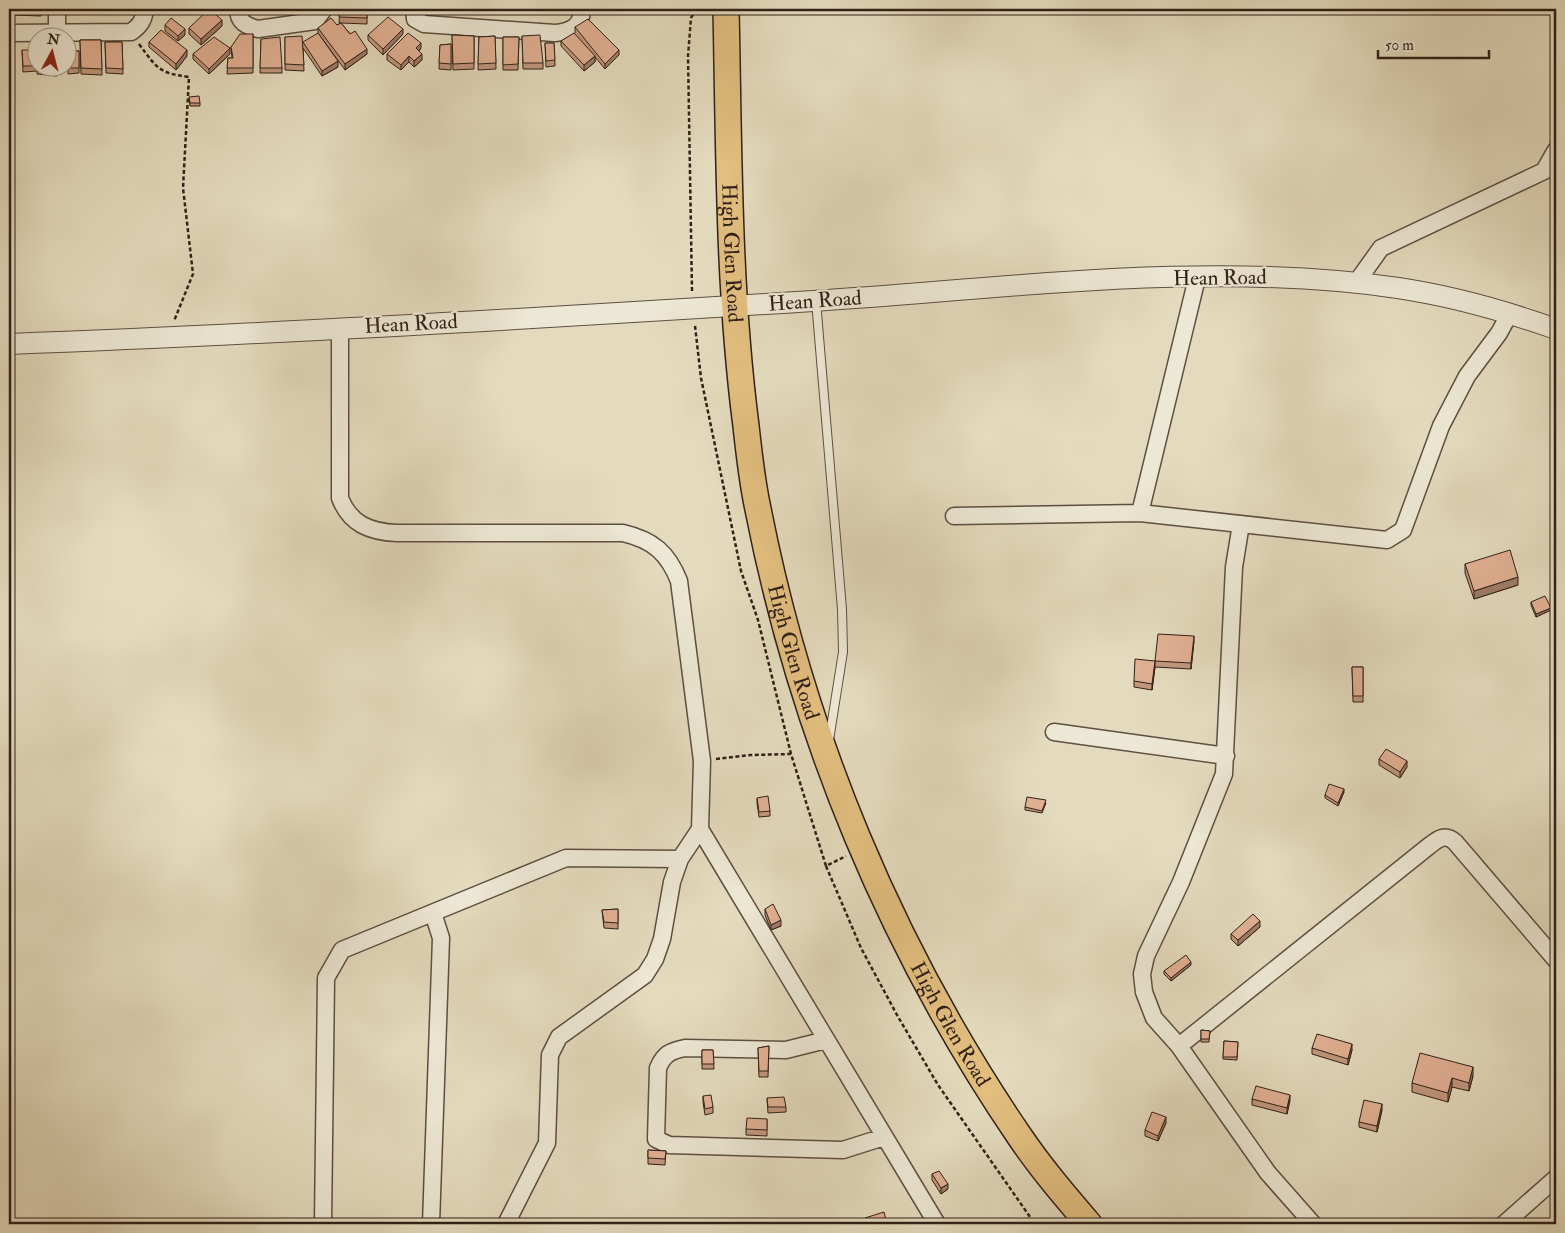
<svg xmlns="http://www.w3.org/2000/svg" width="1565" height="1233" font-family="'IM FELL Double Pica',serif">
<style>
.lines{fill:none;stroke-linecap:round;stroke-linejoin:round}
.service-casing{stroke:#5d4f42;stroke-width:10}
.minor-casing{stroke:#5d4f42;stroke-width:19}
.tertiary-casing{stroke:#5d4f42;stroke-width:22}
.primary-casing{stroke:#302018;stroke-width:28}
.path{stroke:#302018;stroke-width:2.5;stroke-dasharray:4 2.5;stroke-linecap:butt}
.service{stroke:#ede8d5;stroke-width:8}
.minor{stroke:#ede8d5;stroke-width:16}
.tertiary{stroke:#ede8d5;stroke-width:20}
.primary{stroke:#e2be7f;stroke-width:25}
.wall{fill:#c2987f;stroke:#302018}
.shaded-wall{fill:#9e7c68;stroke:#302018}
.building{fill:#e2b194;stroke:#302018}
.labels{text-anchor:middle;dominant-baseline:central;stroke-width:4.5;stroke-linejoin:round;paint-order:stroke}
.street-label{font-size:21px;fill:#302018;stroke:#ede8d5}
</style>
<rect width="100%" height="100%" fill="#e4dbbe"/>
<filter id="stains"><feTurbulence type="fractalNoise" baseFrequency=".004" numOctaves="4"/><feColorMatrix values="0 0 0 0 .2 0 0 0 0 .09 0 0 0 0 .02 0 0 0 .5 -.17"/></filter>
<radialGradient id="worn" r=".72"><stop offset=".6" stop-color="#630" stop-opacity="0"/><stop offset="1" stop-color="#630" stop-opacity=".3"/></radialGradient>
<g class="lines">
<g class="service-casing">
<path id="service" d="M816,301l26,308 1,43 -14,88"/>
</g>
<g class="minor-casing">
<path id="minor" d="M238,9c0,13 8,17 20,20l57,-8 9,-12
M414,9l1,10 9,5 131,9c17,-1 27,-8 27,-24
M57,32v-23
M9,33l122,-1c9,-6 13,-12 14,-23
M1356,283l25,-35 163,-77 12,-21
M340,328v170c10,26 30,34 57,35h226c30,7 45,20 56,48l23,180 -2,68 237,395
M1140,513l57,-235
M954,516l186,-3 247,27 16,-10 38,-104 26,-50 32,-43 11,-20
M1241,524l-7,43 -10,207 -43,108 -35,74 -4,18 2,18 10,26 25,28 89,127 45,51
M1054,732l172,24
M826,1040l-40,10 -101,-2c-15,3 -21,6 -27,20l-2,71 13,6 174,5 41,-13
M1179,1046l250,-200c9,-7 16,-13 26,-4l101,118
M323,1224l3,-246 16,-28 224,-92 114,1
M431,1224l10,-286 -8,-25
M506,1224l41,-81 3,-88 9,-18 86,-62 10,-16 7,-20 10,-57 8,-23 20,-30
M1504,1224l52,-46"/>
</g>
<g class="tertiary-casing">
<path id="tertiary" d="M9,344c268,-10 536,-26 804,-43 191,-12 394,-41 585,-13 54,8 107,23 158,41"/>
</g>
<g class="primary-casing">
<g id="primary">
<path id="s1" d="M726,9c3,139 2,278 20,417 3,27 6,56 12,83 44,225 133,439 262,628 21,31 45,59 69,87"/>
</g>
</g>
<path class="path" d="M139,44c18,24 19,29 50,33l-6,111 10,86 -19,47
M692,291l-4,-235 3,-38 5,-9
M695,326l6,52 40,193 17,49 33,134
M716,759l35,-4 40,-1 35,112 20,-10
M826,866l35,82 36,67 41,70 97,139"/>
<use href="#service" class="service"/>
<use href="#minor" class="minor"/>
<use href="#tertiary" class="tertiary"/>
<use href="#primary" class="primary"/>
</g>
<path class="wall" d="M13,9h28v7l-28,-1z
M69,9h31v5h-31z
M108,9h27v3l-27,1z
M250,9h30v2l-29,1z
M283,9h25v2h-25z
M340,9h27v15l-26,-1 26,31 -22,16 -27,-37v-5l19,-3 4,-2h-2z
M427,9h22v1z
M454,9h16v4l-16,-2z
M476,9h16l-1,4 -15,-1z
M499,9h18v2h-18z
M521,9h17v4h-17z
M545,9h16v5l-16,-1z
M165,25l20,10 -7,6 -13,-10z
M222,26l-21,19 -12,-11v-6z
M575,27l44,28 -14,14 -10,-12v5l-11,9 -23,-25v-5l14,-8z
M253,34v39l-26,1 1,-16h4l-1,-11z
M403,34l-20,21 -15,-15v-5z
M452,35l22,1v33l-21,1z
M495,36l1,33 -18,1 1,-33z
M522,36l21,27v6h-20z
M285,37l18,5 35,25 -16,9 -19,-28 1,23 -19,-1z
M503,37h16l-1,33h-15z
M9,39h4v34h-4z
M261,39l21,29v5h-22z
M80,40h21l1,35 -21,-1z
M105,42h17l1,32 -17,-1z
M149,42l38,14 -11,14 -27,-23z
M545,43h9l1,23 -9,1z
M451,44v26l-12,-1 1,-24z
M421,48l-2,3 3,9 -8,7 -5,-5 -8,8 -14,-10v-6z
M22,50l35,18v8l-20,-2v-3l-14,1z
M69,51h10v22l-11,1z
M193,54h37l-21,20 -16,-15z
M189,97l11,6v3h-10z
M1465,564l53,21 -44,14 -9,-26z
M1531,602l20,8 -15,7 -5,-12z
M1194,641l-3,28 -36,-2 -3,23 -18,-3v-6l21,-20z
M1352,667h11v35h-10z
M1379,759l28,8 -7,11 -21,-13z
M1344,792l-6,14 -13,-8v-3z
M757,798l13,13v5l-11,1 -2,-14z
M1046,803l-4,10 -17,-3v-3z
M618,909v20l-14,-1 -2,-18z
M765,909l16,17 -10,4 -6,-15z
M1260,927l-22,19 -7,-7v-5z
M1191,965l-20,16 -7,-7v-3z
M1201,1030l9,1 -1,11h-8z
M1224,1041l14,1 -1,18 -14,-1z
M769,1046l-1,31h-9l-1,-29z
M1312,1048l40,2 -4,15 -36,-11z
M702,1050h11l1,19h-12z
M1473,1076l-4,15 -17,-4 -4,15 -36,-10v-9z
M703,1096l10,11v6l-8,2 -2,-13z
M767,1098l19,9v5l-18,1z
M1252,1099l38,1 -3,14 -35,-9z
M1382,1110l-5,22 -18,-5v-5z
M767,1119v17l-21,-1v-6z
M1166,1123l-8,18 -13,-5v-6z
M648,1150l18,1 -1,14 -17,-1z
M932,1174l16,15 -7,5 -9,-14z"/>
<path class="shaded-wall" d="M222,20v6l-21,19v-6z
M185,29v6l-7,6v-5z
M403,29v5l-20,21v-6z
M421,43v5l-5,6v-6z
M230,48v6l-21,20v-5z
M367,49v5l-22,16v-6z
M187,50v6l-11,14v-6z
M619,50v5l-14,14v-5z
M422,54v6l-8,7v-6z
M409,56v6l-8,8v-5z
M595,56v6l-11,9v-6z
M338,61v6l-16,9v-5z
M1518,577v8l-44,14v-8z
M1551,608v2l-15,7v-3z
M1194,636v5l-3,28v-6z
M1155,661v6l-3,23v-6z
M1407,761v6l-7,11v-6z
M1344,789v3l-6,14v-3z
M781,920v6l-10,4v-5z
M1260,921v6l-22,19v-6z
M1191,962v3l-20,16v-3z
M1352,1044v6l-4,15v-6z
M1473,1067v9l-4,15v-8z
M1452,1078v9l-4,15v-9z
M1290,1095v5l-3,14v-6z
M1382,1104v6l-5,22v-6z
M1166,1117v6l-8,18v-5z
M948,1184v5l-7,5v-6z
M886,1220v4h-14z"/>
<path class="building" d="M13,9h28v1h-28z
M209,9l13,11 -21,19 -12,-11z
M340,9h27v9l-28,-1z
M388,17l15,12 -20,20 -15,-14z
M171,18l14,11 -7,7 -13,-11z
M331,18l6,7 4,-2 9,11 5,-3 12,18 -22,15 -27,-36z
M588,19l31,31 -14,14 -30,-37z
M161,30l26,20 -11,14 -27,-22z
M318,33l20,28 -16,10 -19,-29z
M408,33l13,10 -5,5 6,6 -8,7 -5,-5 -8,9 -14,-11z
M574,33l21,23 -11,9 -23,-24z
M240,34h13v34h-26l1,-10h5l-2,-11z
M452,35l22,1v27l-21,1z
M540,35l3,28h-20l-1,-27z
M302,36l2,29 -19,-1v-27z
M495,36l1,27 -18,1 1,-27z
M214,37l16,11 -21,21 -16,-15z
M280,37l2,31h-22l1,-29z
M503,37h16l-1,27 -15,1z
M9,39h4v28h-4z
M80,40h21l1,29 -21,-1z
M36,42h2v26h19v2l-20,-1v-3h-14l-1,-16h14z
M105,42h17l1,27 -17,-1z
M545,43h9l1,17 -9,1z
M451,44v20l-12,-1 1,-18z
M69,51h10v17h-11z
M199,96l1,7h-10l-1,-6z
M1510,550l8,27 -44,14 -9,-27z
M1545,596l6,12 -15,6 -5,-12z
M1158,634l36,2 -3,27 -36,-2z
M1135,659l20,2 -3,23 -18,-3z
M1352,667h11v29h-10z
M1386,749l21,12 -7,11 -21,-13z
M1329,784l15,5 -6,14 -13,-8z
M768,796l2,15 -11,1 -2,-14z
M1027,797l19,3 -4,11 -17,-4z
M773,904l8,16 -10,5 -6,-16z
M618,909v14l-14,-1 -2,-12z
M1253,914l7,7 -22,19 -7,-6z
M1186,955l5,7 -20,16 -7,-7z
M1201,1030l9,1 -1,8h-8z
M1317,1034l35,10 -4,15 -36,-11z
M1224,1041l14,1 -1,15h-14z
M769,1046l-1,25h-9l-1,-23z
M702,1050h11l1,14h-12z
M1420,1053l53,14 -4,16 -17,-5 -4,15 -36,-10z
M1256,1086l34,9 -3,13 -35,-9z
M711,1095l2,12 -8,2 -2,-13z
M784,1097l2,10h-18l-1,-9z
M1364,1100l18,4 -5,22 -18,-4z
M1152,1112l14,5 -8,19 -13,-6z
M747,1118l20,1v11l-21,-1z
M648,1150l18,1 -1,8 -17,-1z
M939,1171l9,13 -7,4 -9,-14z
M884,1212l2,8 -14,4h-5l-2,-6z
M768,1219v5h-20v-4z
M621,1220l10,4h-12z
M804,1220l1,4h-19v-3z
M690,1221h22v3h-21z
M685,1222v2h-15v-1z"/>
<g class="labels">
<g class="street-label">
<text stroke="none"><textPath href="#s1" startOffset="244">High Glen Road</textPath></text>
<text transform="translate(1220 278) rotate(-1)">Hean Road</text>
<text transform="translate(815 301) rotate(-4)">Hean Road</text>
<text transform="translate(411 324) rotate(-3)">Hean Road</text>
<text stroke="none"><textPath href="#s1" startOffset="649">High Glen Road</textPath></text>
<text stroke="none"><textPath href="#s1" startOffset="1054">High Glen Road</textPath></text>
</g>
</g>
<rect width="1565" height="1233" fill="none" stroke="#e4dbbe" stroke-width="30"/>
<rect x="10" y="10" width="1545" height="1213" fill="none" stroke="#302018" stroke-width="2.5"/>
<rect x="15" y="15" width="1535" height="1203" fill="none" stroke="#302018"/>
<g transform="translate(52 52) rotate(7)"><circle r="24" fill="#ede8d5" stroke="#a19889"/>
<path d="M0-4L9 19L0 12L-9 19Z" fill="#8f2418"/>
<text y="-8" font-size="14" font-weight="bold" text-anchor="middle" fill="#302018">N</text>
</g>
<path d="M1378 50v8h111v-8" fill="none" stroke="#302018" stroke-width="2.5"/>
<text x="1385" y="50" font-size="15" fill="#302018" stroke="#ede8d5" stroke-width="4" paint-order="stroke">50 m</text>
<rect width="100%" height="100%" filter="url(#stains)"/>
<rect width="100%" height="100%" fill="url(#worn)"/>
</svg>
